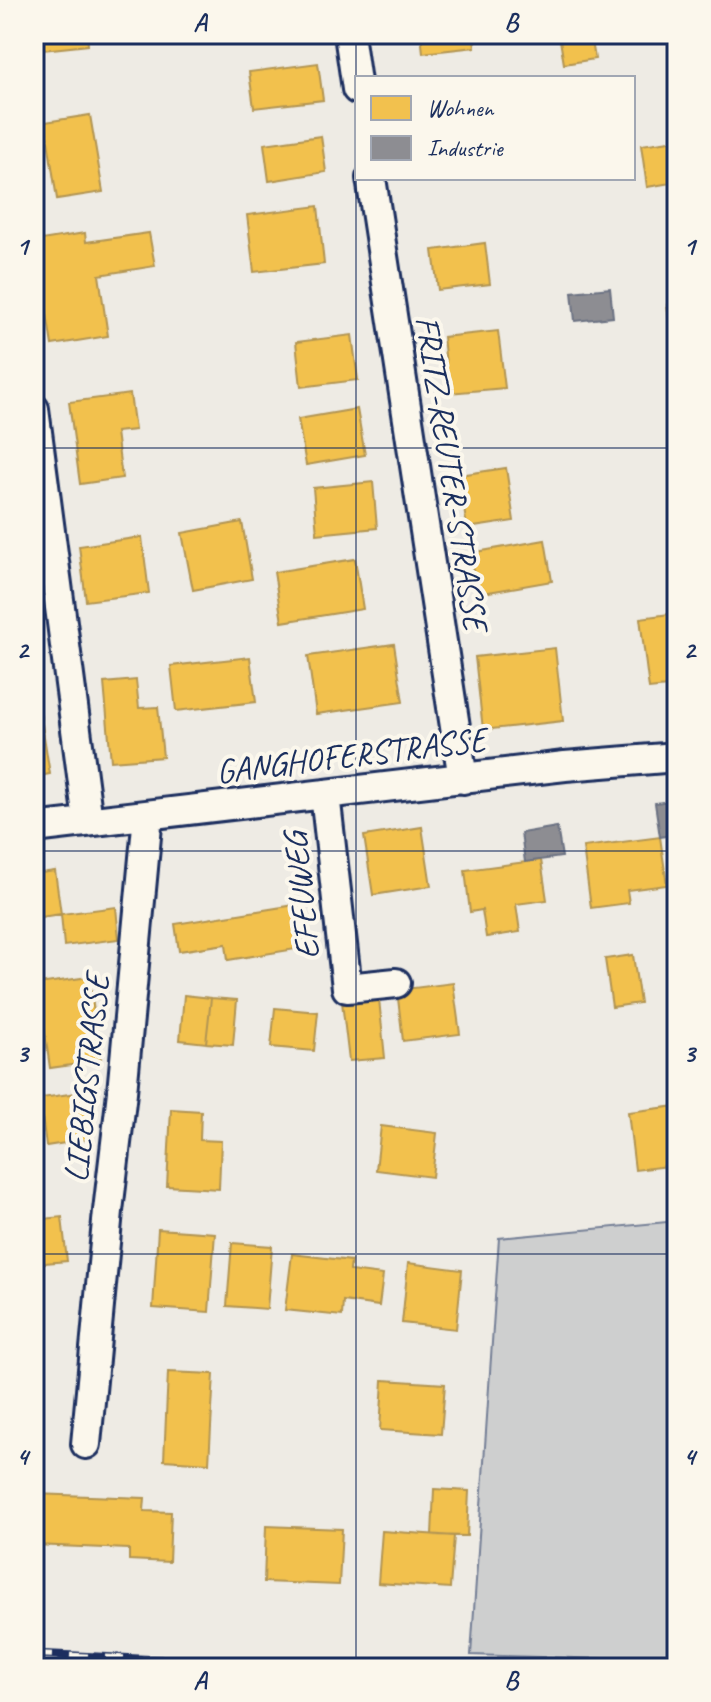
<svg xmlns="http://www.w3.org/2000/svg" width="711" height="1702" font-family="Caveat,sans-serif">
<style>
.green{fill:#cecfcf;stroke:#747f96;stroke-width:2}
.homes{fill:#f2c14e;stroke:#b29553;stroke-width:2}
.industry{fill:#8d8d92;stroke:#6b7182;stroke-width:2}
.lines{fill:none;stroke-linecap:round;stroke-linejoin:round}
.minor-casing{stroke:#1b2f5e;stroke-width:34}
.minor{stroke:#fbf7ec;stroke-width:28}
.rail-casing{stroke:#1b2f5e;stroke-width:9}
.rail{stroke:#fbf7ec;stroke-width:6;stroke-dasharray:18;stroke-linecap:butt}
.grid{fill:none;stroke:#1b2f5e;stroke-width:2;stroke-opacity:0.55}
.labels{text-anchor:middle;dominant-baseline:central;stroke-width:8;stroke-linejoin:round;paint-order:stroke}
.street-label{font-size:34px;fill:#1b2f5e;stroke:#fbf7ec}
.neatline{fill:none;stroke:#1b2f5e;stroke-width:3}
.grid-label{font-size:26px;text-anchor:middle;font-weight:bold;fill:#1b2f5e}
</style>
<rect width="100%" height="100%" fill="#eeebe4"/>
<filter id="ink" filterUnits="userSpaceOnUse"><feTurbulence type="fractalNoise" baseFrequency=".0125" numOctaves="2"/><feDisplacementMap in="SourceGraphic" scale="16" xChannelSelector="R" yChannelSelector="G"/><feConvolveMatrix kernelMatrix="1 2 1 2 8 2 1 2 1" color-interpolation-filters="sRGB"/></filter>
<g filter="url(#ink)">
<path class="green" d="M677,1221v440l-206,-6 28,-417z"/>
<path class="homes" d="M34,34h53l1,11 -54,6z
M421,34h53l1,13 -52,6z
M559,34h78l-45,7 3,18 -31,5z
M318,63l5,37 -69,8 -5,-36z
M90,115l13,77 -46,7 -12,-77z
M321,136l5,36 -57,9 -5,-37z
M677,140v42l-30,5 -6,-42z
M318,206l6,58 -70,8 -7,-57z
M85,233l1,9 63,-9 6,33 -56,9 9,61 -56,9 -17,-104z
M485,243l5,41 -52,6 -5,-40z
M677,304v36l-5,1 -5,-36z
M498,331l7,57 -56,5 -6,-56z
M352,335l6,45 -57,7 -5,-45z
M130,394l5,36 -19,2 6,46 -42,6 -11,-82z
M357,409l8,46 -59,10 -8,-46z
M506,468l8,53 -47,7 -8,-53z
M373,482l4,46 -60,6 -4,-46z
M242,522l10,57 -59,11 -11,-57z
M142,537l7,56 -63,8 -7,-55z
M545,540l7,41 -75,13 -7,-41z
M355,559l8,50 -81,13 -8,-50z
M677,613v73l-28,3 -9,-71z
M394,644l9,58 -87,12 -8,-58z
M555,648l8,73 -80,9 -8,-73z
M250,657l6,45 -80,9 -5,-45z
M136,680l3,28 19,-1 5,50 -52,4 -7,-78z
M39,705l11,69 -16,3v-71z
M422,827l9,59 -58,9 -9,-59z
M660,837l7,48 -40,5 2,13 -38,5 -8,-61z
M541,860l6,40 -31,4 4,28 -34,5 -4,-27 -12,2 -5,-42z
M55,871l6,43 -27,4v-44z
M295,905l7,43 -74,12 -2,-16 -47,7 -4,-27z
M116,907l3,32 -55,7 -3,-32z
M633,955l7,48 -28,4 -7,-48z
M89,977l12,84 -51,7 -12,-84z
M453,983l7,51 -57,7 -6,-51z
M184,995l27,3 -5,45 -26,-3z
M211,998l26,2 -4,45 -27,-2z
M379,999l6,59 -36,3 -7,-59z
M275,1008l43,4 -4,39 -43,-4z
M84,1092l7,47 -45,7 -4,-30 -8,1v-18z
M677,1106v59l-42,5 -7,-58z
M171,1109l30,2 -1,29 21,1 -2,48 -52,-3z
M381,1126l56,7 -5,44 -56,-7z
M62,1217l5,44 -33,3v-44z
M158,1229l57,4 -6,79 -56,-4z
M232,1243l40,3 -5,63 -40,-3z
M292,1254l59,7 -1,10 33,4 -4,31 -36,-5 -1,15 -57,-6z
M408,1263l54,7 -6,59 -54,-6z
M168,1372l46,2 -5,89 -45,-3z
M383,1380l62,4 -4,50 -61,-4z
M434,1489l35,2 -2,45 -35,-1z
M34,1494l111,4 -1,13 27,1 -2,50 -40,-2v-11l-95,-4z
M266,1526l76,3 -3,56 -75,-3z
M382,1531l72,5 -4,52 -72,-5z"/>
<path class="industry" d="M610,288l3,29 -38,4 -3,-29z
M677,800v34l-17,3 -5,-34z
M557,827l5,30 -37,5 -4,-29z"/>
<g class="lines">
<g class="minor-casing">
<path id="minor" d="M349,34l8,55
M371,178l92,601
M34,409l54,412
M325,794l22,194 49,-5
M34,828l531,-62 112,-9
M86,1444l22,-233 14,-119 26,-277"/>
</g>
<use href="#minor" class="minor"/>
<g class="rail-casing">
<path id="rail" d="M34,1654l292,14"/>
</g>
<use href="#rail" class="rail"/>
</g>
</g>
<path class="grid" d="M356,34v1634M34,448h643M34,851h643M34,1254h643"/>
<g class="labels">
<g class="street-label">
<text transform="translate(452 473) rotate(81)">FRITZ-REUTER-STRASSE</text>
<text transform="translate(351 755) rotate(-7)">GANGHOFERSTRASSE</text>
<text transform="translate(301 896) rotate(-96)">EFEUWEG</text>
<text transform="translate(86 1078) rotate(-84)">LIEBIGSTRASSE</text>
</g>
</g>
<rect width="711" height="1702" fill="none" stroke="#fbf7ec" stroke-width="88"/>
<rect x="355" y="76" width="280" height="104" fill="#fbf7ec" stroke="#a1a7b3" stroke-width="2"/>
<rect x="371" y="96" width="40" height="24" fill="#f2c14e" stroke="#a1a7b3" stroke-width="2"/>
<text x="427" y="116" font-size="24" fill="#1b2f5e">Wohnen</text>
<rect x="371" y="136" width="40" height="24" fill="#8d8d92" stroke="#a1a7b3" stroke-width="2"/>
<text x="427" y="156" font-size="24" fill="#1b2f5e">Industrie</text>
<rect x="44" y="44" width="623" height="1614" class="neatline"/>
<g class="grid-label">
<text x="200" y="31">A</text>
<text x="511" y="31">B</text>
<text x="22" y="255">1</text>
<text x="689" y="255">1</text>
<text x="22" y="658">2</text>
<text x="689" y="658">2</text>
<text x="22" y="1062">3</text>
<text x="689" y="1062">3</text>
<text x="22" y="1465">4</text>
<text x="689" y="1465">4</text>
<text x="200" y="1689">A</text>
<text x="511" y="1689">B</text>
</g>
</svg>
